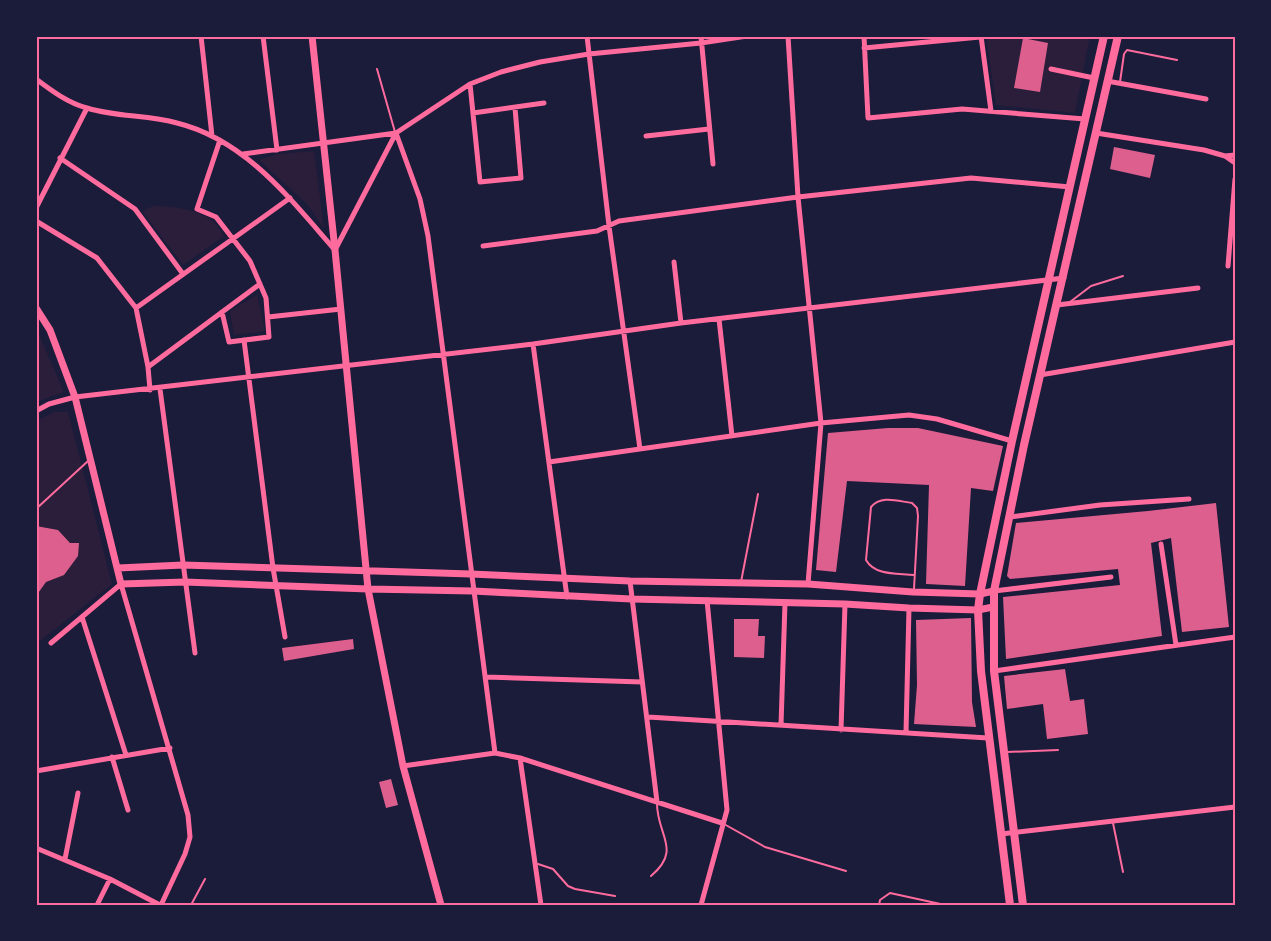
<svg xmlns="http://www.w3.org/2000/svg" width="1271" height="941" font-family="'Roboto Condensed',sans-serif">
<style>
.green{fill:#2a1e3b}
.building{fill:#dd5f8e}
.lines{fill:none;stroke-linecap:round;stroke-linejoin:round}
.service{stroke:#ff6b9d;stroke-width:2}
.minor{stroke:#ff6b9d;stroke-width:5}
.tertiary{stroke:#ff6b9d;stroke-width:7}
.secondary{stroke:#ff6b9d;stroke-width:8}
.neatline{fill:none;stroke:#ff6b9d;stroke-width:2}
</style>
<rect width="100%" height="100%" fill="#1b1b3a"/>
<path class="green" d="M988,36h102l-15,77 -79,-8 -9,-62z
M314,151l10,78 -16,-24 -49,-45 19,-6z
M153,206c19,0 44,3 60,15 4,4 8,11 11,15l-41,29 -41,-54z
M257,295l8,36 -31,4 -4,-24z
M36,328l28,64 -28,10z
M54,412h14l44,172 -76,60v-223z"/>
<path class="building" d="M1023,38l25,5 -8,49 -26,-4z
M1114,147l41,8 -5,23 -40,-9z
M888,428h30l85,18 -10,45 -22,-3 -6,98 -39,-2 3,-99 -82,-4 -11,91 -20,-2 12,-137z
M1216,503l13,124 -47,5 -11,-94 -20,5 11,93 -156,23 -3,-62 117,-12 -2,-16 -108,10 -3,-3 9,-53 132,-12z
M36,526l22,4 12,13h9l-1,13 -14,19 -18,7 -10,14z
M971,618l1,84 4,25 -62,-3 3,-39 -1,-65z
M734,619h25l-1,17h7l-1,22 -30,-1z
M353,639l1,10 -70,12 -2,-13z
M1065,669l5,32 14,-2 4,35 -41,5 -4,-35 -36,5 -3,-33z
M391,779l7,26 -12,3 -7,-26z"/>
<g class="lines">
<path class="service" d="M377,69l18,63
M1120,82l4,-28 3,-4 50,10
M1070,302l21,-16 32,-10
M36,509l52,-48
M741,582l17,-88
M914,589l4,-73 -1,-8 -5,-5c-15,-2 -31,-8 -41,4l-5,53c9,16 32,13 48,15
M1007,752l51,-2
M1113,823l10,49
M724,824l41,23 81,24
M538,864l15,5 15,17 7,3 40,7
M651,876c32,-27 5,-41 6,-74
M191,905l14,-26
M879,905l1,-5 10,-7 55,12"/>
<path class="minor" d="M201,36l11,100
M263,36l14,114
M587,36l22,190 31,223
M701,36l12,128
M788,36l10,161 23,226 -13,161
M864,36l4,82 94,-9 123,10
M981,36l10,75
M864,48l116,-11
M1051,69l43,9
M36,79c16,12 32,24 51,29 29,9 61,7 90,15 69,17 114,77 158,127l61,-117
M1107,81l99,18
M470,84l10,98 41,-4 -6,-70
M473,113l71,-10
M396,133l24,66 8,37 67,517
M1096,133l108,17 21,6 10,7
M646,136l63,-7
M220,140l-23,69 19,8 34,44 16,37 3,39 -40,5 -7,-30
M243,154l153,-21 74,-49 31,-12 39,-10 49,-8 112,-11 46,-7
M1225,156l10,-1
M60,158l75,51 48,65
M36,208l51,-100
M36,221l61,37 39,50 12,59 2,23
M483,246l114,-15 22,-10 179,-24 173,-19 99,9
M674,262l7,61
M1228,266l7,-87
M1057,305l141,-17
M136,308l154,-110
M268,317l73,-8
M719,319l13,117
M244,340l29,228 12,69
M533,344l34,253
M148,367l112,-83
M1040,375l195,-33
M160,389l35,264
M36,411l13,-7 26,-7 458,-53 148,-21 383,-45
M549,462l272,-39 88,-8 28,4 75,22
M1010,517l90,-12 89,-6
M1161,544l15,101
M630,581l27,221
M994,591l117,-14
M82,617l44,138
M51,643l70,-59 67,231 2,22 -5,17 -24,51
M994,671l241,-34
M486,677l156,5
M648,717l340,21
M781,725l4,-122
M841,730l4,-126
M906,732l3,-124
M112,757l16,53
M520,758l21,147
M403,766l92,-13 25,5 202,65
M36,771l134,-23
M1001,834l234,-27
M36,848l74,31 50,26
M65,859l13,-66
M97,905l13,-26
M701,905l26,-95 -20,-210"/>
<path class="tertiary" d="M312,36l23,214 33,339 35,177 38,139
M36,308l14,22 25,67 46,187 64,-2 183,7 105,2 158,8 214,5 64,4 69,2 15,-3
M118,568l65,-3 288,9 159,7 178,3 105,8 67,2 14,-3"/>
<path class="secondary" d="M1010,905l-29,-234 -3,-61 2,-16 32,-153 92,-405
M1023,905l-29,-234v-80l30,-146 94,-409"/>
</g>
<rect width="1271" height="941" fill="none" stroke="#1b1b3a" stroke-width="75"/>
<rect x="38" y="38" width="1196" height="866" class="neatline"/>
</svg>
